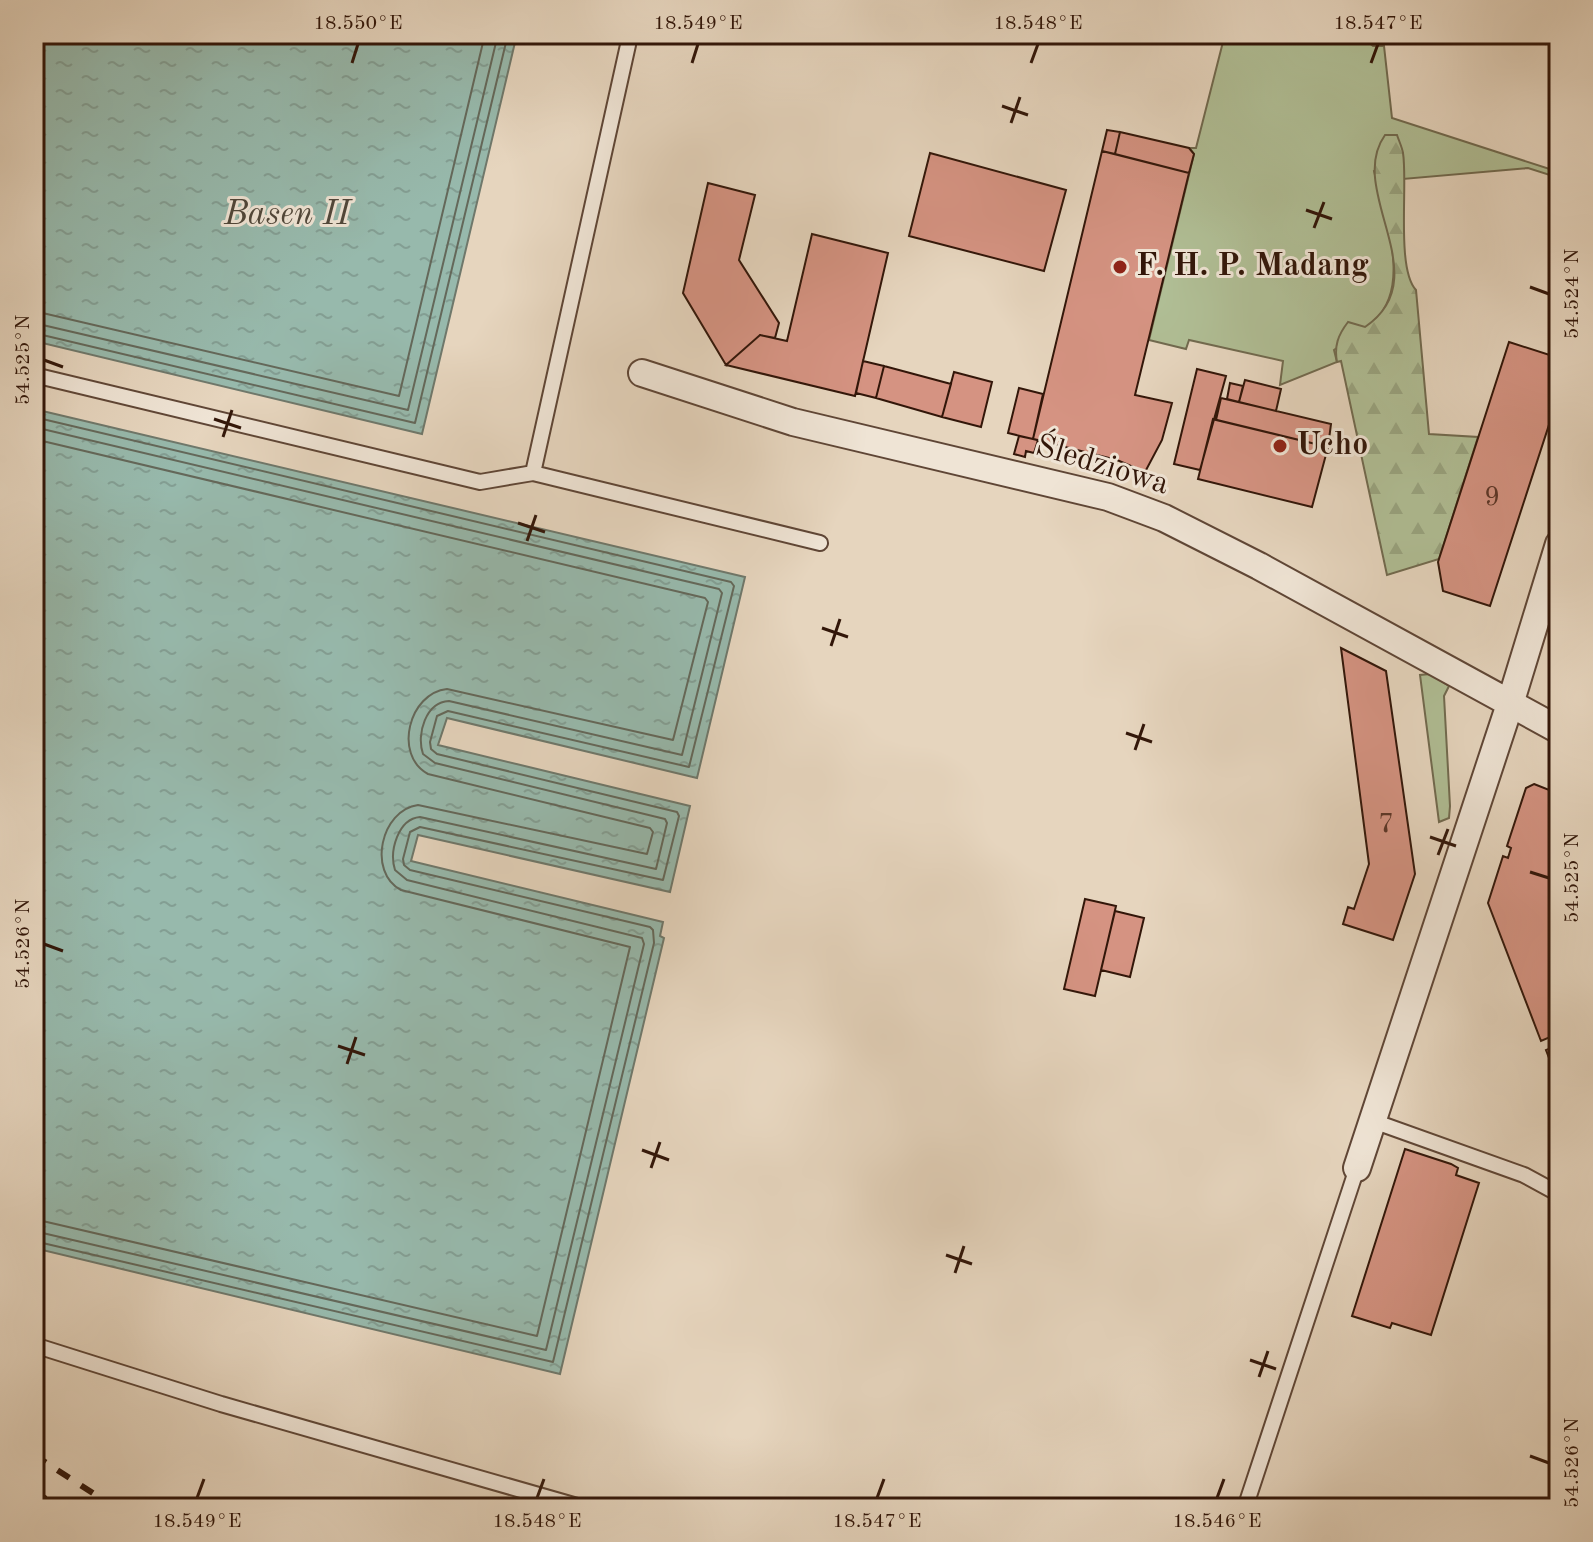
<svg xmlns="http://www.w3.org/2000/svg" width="1593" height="1542" font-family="'Old Standard TT',serif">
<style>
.green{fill:#b0be95;stroke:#716a4f;stroke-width:2}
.forest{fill:url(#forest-firs);stroke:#716a4f;stroke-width:2}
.water{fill:url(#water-ripples);stroke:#6f786b;stroke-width:2}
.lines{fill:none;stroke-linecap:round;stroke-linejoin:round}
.shore{stroke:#64685a;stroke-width:2}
.building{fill:#d59382;stroke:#321609;stroke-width:2}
.service-casing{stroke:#5f4636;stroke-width:18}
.minor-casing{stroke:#5f4636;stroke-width:30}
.service{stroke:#efe4d5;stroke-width:14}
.minor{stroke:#efe4d5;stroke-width:26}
.rail{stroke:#321609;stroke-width:6;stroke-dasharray:14 14;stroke-linecap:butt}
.ticks{fill:none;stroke:#321609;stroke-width:3}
.poi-dot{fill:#8f2418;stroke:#efe4d5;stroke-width:3}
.labels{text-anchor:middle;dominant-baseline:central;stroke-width:6;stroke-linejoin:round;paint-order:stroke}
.number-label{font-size:28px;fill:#5b3527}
.poi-label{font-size:32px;font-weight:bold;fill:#321609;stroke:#efe4d5;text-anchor:start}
.street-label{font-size:32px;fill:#321609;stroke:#efe4d5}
.water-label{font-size:34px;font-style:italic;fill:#50473a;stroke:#efe4d5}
.neatline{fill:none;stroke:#321609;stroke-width:3}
.ticks-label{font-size:20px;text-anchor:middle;fill:#321609}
</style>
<defs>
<pattern id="forest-firs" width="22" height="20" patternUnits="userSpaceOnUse" patternTransform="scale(2)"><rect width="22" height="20" fill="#b0be95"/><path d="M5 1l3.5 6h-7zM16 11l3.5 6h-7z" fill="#98a37f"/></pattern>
<pattern id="water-ripples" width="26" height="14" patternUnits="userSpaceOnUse" patternTransform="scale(2)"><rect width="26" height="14" fill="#97b9ac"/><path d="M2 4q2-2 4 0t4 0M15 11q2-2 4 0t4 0" fill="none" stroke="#839e93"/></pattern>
</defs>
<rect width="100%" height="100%" fill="#e6d5be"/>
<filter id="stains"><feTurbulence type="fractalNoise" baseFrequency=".0025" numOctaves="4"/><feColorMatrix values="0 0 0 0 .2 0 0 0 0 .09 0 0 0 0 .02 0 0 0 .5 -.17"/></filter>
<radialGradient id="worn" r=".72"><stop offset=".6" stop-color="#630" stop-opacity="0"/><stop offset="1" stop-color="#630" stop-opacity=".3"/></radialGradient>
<path class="green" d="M1225,34h134l14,12h11l8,72 167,54v6l-31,-10 -125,11v-25l-29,17c10,44 38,114 1,149 -12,11 -28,20 -41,30l3,12 -57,23 3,-24 -94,-21 -3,9 -37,-9 45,-186 -5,-6h7z
M1430,674l19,12 -5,10 6,110 -1,12 -10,4 -19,-147z"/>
<path class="forest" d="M1385,135h12c2,6 5,12 6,18 5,31 -7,116 13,137l13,144 49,3 -39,122 -52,16 -46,-214 -4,1c-3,-16 1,-27 11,-40l17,5c74,-50 -20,-136 20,-192z"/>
<path class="water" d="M34,34h483l-95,400 -388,-93z
M34,409l711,168 -48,201 -250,-60 -9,27 252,61 -20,86 -252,-57 -7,26 252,61 -3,14 4,2 -104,436 -526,-126z"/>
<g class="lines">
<path class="shore" d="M34,311l365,85 86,-362
M34,323l374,87 90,-376
M34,333l381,90 93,-389
M34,417l697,165 3,4 -45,181 -241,-56 -11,5 -7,26 1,7 6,5 240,58 2,4 -16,64 -243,-53 -10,5 -7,27 1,6 6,5 240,57 3,3 1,13 -101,419 -519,-121
M34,427l685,162 3,4 -40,162 -233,-54c-23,1 -33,33 -26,53l12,9 230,56 2,4 -11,46 -236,-52c-22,2 -31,34 -25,53l12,10 235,58 2,6 -98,406 -512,-119
M34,439l671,159 3,4 -35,138 -226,-51c-38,4 -54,66 -19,85l222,54 3,4 -6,22 -229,-49c-37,5 -51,67 -17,85l229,57 -93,389 -503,-117"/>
</g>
<path class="building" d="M1524,34h22l-1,10 -17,-6z
M1107,130l13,2 -5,22 -13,-3z
M1120,132l69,16 5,6 -5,19 -74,-19z
M1102,151l87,22 -54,222 37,8 -10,37 -17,32 -28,-12 -84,-21z
M930,153l136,37 -22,81 -135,-35z
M708,183l47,12 -16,65 40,63 -4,15 -15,-3 -34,30 -43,-72z
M812,234l76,19 -33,143 -129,-31 34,-30 27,6z
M1509,342l50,16v36l-69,212 -47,-15 -5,-29z
M863,361l21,5 -8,32 -20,-5z
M884,366l67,18 -9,33 -66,-19z
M1197,369l29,7 -26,94 -26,-6z
M954,372l38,10 -11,45 -39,-10z
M1245,380l36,9 -5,22 -37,-9z
M1230,383l13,3 -4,16 -12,-3z
M1019,388l24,6 -10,45 -25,-6z
M1221,398l110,26 -3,23 -112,-27z
M1213,419l115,28 -16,60 -114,-28z
M1019,436l19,4 -4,13 -8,-2 -1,6 -11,-3z
M1341,648l45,23 29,203 -22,66 -50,-16 5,-17 6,2 15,-45z
M1534,784l15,6 1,-3 9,7v290l-13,-34 8,-3 -4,-10 -9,4 -53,-138 15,-47 5,2 3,-10 -4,-2 19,-58z
M1085,899l31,7 -21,90 -31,-7z
M1115,911l29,7 -14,59 -29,-7z
M1405,1149l46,15 7,4 -2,7 23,8 -48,152 -39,-12 -2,5 -38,-12z"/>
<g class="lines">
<g class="service-casing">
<path id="service" d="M34,375l446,107 53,-9 287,70
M533,473l95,-428
M1373,1121l151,54 35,19
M34,1345l187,59 363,104
M1245,1508l112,-340"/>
</g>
<g class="minor-casing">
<path id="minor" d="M642,373l151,49 315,75 56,21 95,48 300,164
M1357,1168l153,-464 49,-160"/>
</g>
<use href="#service" class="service"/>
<use href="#minor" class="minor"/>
<path class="rail" d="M34,1455l82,53
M34,1491l26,17"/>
</g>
<path class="ticks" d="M352,63l6,-19M692,63l6,-19M1031,63l7,-19M1371,63l7,-19M1002,106l26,9M1011,123l9,-26M1306,210l26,9M1314,228l10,-26M1530,287l19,7M44,360l19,7M214,419l27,9M223,437l9,-27M518,523l27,9M527,541l9,-26M822,628l26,9M831,646l9,-27M1126,733l26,9M1135,750l9,-26M1430,837l26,9M1438,855l10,-26M1530,872l19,6M44,944l19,7M338,1046l27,9M347,1064l9,-27M642,1150l27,10M651,1168l9,-26M946,1255l26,9M955,1273l9,-27M1250,1360l26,9M1259,1377l9,-26M1530,1456l19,7M197,1498l7,-19M537,1498l7,-19M877,1498l7,-19M1217,1498l7,-19"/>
<g class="poi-dot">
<circle cx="1120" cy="267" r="8"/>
<circle cx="1280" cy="446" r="8"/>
</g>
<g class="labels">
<g class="number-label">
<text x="1492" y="498">9</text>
<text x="1386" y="825">7</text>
</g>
<g class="poi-label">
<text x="1136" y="267">F. H. P. Madang</text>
<text x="1296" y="446">Ucho</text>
</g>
<g class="street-label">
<text transform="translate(1102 466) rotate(17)">Śledziowa</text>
</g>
<g class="water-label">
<text x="287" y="215">Basen II</text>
</g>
</g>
<rect width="1593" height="1542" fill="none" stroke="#e6d5be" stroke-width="88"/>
<rect x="44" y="44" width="1505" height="1454" class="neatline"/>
<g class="ticks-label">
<text x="358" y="29">18.550°E</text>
<text x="698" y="29">18.549°E</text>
<text x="1038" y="29">18.548°E</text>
<text x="1378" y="29">18.547°E</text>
<text transform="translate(1571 294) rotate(-90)" y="7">54.524°N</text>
<text transform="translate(22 360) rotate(-90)" y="7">54.525°N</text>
<text transform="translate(1571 878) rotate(-90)" y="7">54.525°N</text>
<text transform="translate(22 944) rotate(-90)" y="7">54.526°N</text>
<text transform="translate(1571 1463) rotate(-90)" y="7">54.526°N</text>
<text x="197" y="1527">18.549°E</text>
<text x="537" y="1527">18.548°E</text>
<text x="877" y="1527">18.547°E</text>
<text x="1217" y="1527">18.546°E</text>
</g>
<rect width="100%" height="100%" filter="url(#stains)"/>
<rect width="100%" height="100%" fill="url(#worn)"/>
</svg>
